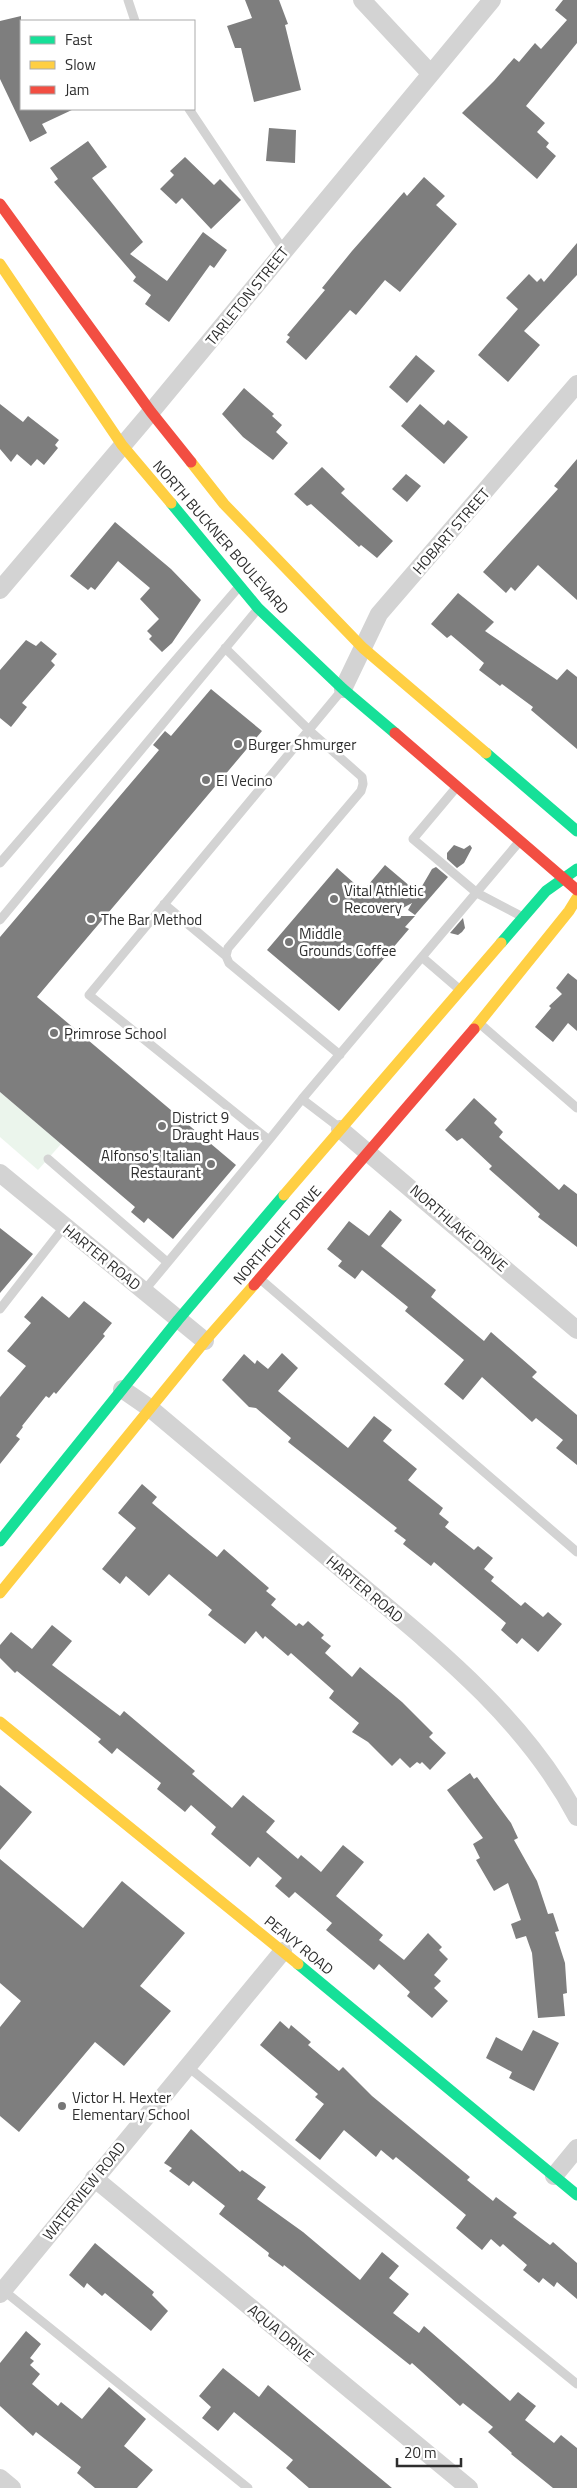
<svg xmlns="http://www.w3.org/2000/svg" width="577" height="2488" font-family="'Titillium Web',sans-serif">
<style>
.green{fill:#ebf5ec}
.building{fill:#7e7e7e}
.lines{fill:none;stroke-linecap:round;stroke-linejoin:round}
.lane{stroke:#d3d3d3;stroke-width:9}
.street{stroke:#d3d3d3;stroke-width:18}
.fast{stroke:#16e098;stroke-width:11}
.slow{stroke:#ffcf43;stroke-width:11}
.jam{stroke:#f24e42;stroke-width:11}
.poi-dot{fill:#777;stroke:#fff;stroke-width:2}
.labels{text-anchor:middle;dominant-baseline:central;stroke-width:5;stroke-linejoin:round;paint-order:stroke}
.street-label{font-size:15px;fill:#2e2e2e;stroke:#fff}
.poi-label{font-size:15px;fill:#2e2e2e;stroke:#fff;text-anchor:start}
</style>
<rect width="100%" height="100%" fill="#fff"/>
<path class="green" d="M0,1092l61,52 -23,26 -38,-33z"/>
<path class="building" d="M245,0h34l9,24 -3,1 16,65 -47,12 -13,-54h-6l-8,-22 25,-8z
M563,0h14v43l-51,63 19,17 -8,9 12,11 -3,4 10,9 -19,23 -75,-66 32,-32 20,-23 5,4 16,-19 6,6 26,-29 -12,-10z
M21,16v93h53l-32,15 5,9 -17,9 -30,-63v-58z
M269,128l27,2 -1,33 -29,-2z
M88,141l19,26 -15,11 51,64 -13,12 37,27 36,-49 24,18 -13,18 -4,-3 -41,57 -24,-18 6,-9 -18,-14 3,-4 -82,-95 4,-3 -8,-11z
M185,157l29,28 6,-6 21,21 -30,29 -29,-31 -6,6 -16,-15 14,-14 -4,-4z
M424,177l21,19 -9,9 21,19 -57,68 -15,-12 -29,35 -6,-5 -44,50 -20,-18 4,-5 -3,-2 38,-45 -3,-2 30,-37 52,-59 3,4z
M577,243v32l-53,56 16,14 -32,37 -30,-27 40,-46 -12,-11 23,-24 8,8 4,-4 3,4z
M416,355l19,16 -28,32 -18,-16z
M244,388l30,26 -2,2 10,9 -6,7 12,11 -15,17 -30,-23 -21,-23z
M0,404l23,18 5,-6 31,24 -4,5 3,3 -14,17 -7,-6 -6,7 -14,-12 -6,8 -11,-13z
M420,404l24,21 4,-5 20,17 -24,27 -43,-38z
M577,459v141l-39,-35 -23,26 -4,-4 -5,6 -23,-21 75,-83 -4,-3z
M322,467l23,22 -4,4 52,48 -16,17 -16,-13 -2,2 -48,-43 -4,2 -13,-12z
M406,474l15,12 -14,16 -15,-13z
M115,522l56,47 30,31 -29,43 -10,9 -13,-13 3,-3 -5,-5 12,-12 -19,-20 10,-11 -32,-27 -23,29 -4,-3 -3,3 -18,-14z
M458,593l36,29 -9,9 72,49 10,-11 10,8v72l-46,-39 2,-3 -31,-23 -2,2 -21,-16 5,-7 -33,-28 -4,3 -16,-14z
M26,640l10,6 5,-5 16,13 -6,7 4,4 -33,38 5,4 -16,20 -11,-9v-48z
M211,689l51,42 -225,266 199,168 -63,74 -25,-21 -4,5 -13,-11 4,-5 -135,-115v-155l159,-187 -6,-5 12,-14 6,5z
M454,845l10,4 6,-4 2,3 -8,15 -7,5 -10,-9v-6z
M385,865l33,28 14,-24 4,-2 12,10 -33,38 -7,-5 4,-7 -24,13h27l-10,11 4,2 -70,82 -72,-61 70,-82 26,23z
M463,918l2,10 -3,4 -4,3 -8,-2z
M568,973l9,7v51l-9,-8 -15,19 -18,-15 16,-19 -2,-2 13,-12 -6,-6z
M474,1098l23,21 -3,4 9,9 -4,5 60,53 5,-6 13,10v53l-39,-30 2,-3 -51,-45 3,-3 -30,-28 -5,3 -12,-11z
M390,1210l12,10 -21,26 55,44 -5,7 53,44 7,-9 16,14 30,26 -5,5 45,38v50l-21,-17 7,-8 -27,-22 -4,4 -50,-45 -19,23 -19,-16 20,-24 -59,-49 3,-4 -46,-37 -7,9 -17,-13 4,-5 -15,-12 22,-28 20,15z
M0,1228l33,26 -33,39z
M42,1296l27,22 15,-17 28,22 -9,11 2,2 -49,58 -2,-2 -5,6 -3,-2 -24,30 1,1 -7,9 4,3 -20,25v-67l26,-31 -19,-15 24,-28 -7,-6z
M282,1353l16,15 -20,23 70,57 26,-32 18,14 -9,11 34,28 -9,11 35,28 -4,6 10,8 -4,5 29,23 4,-4 15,12 -9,11 10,8 -3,4 30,25 4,-4 18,15 5,-5 14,12 -24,28 -16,-14 -5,6 -16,-14 5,-7 -72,-61 -3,4 -28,-22 3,-4 -12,-9 3,-3 -109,-86 3,-4 -35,-30 -7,-1 -27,-27 22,-26 11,10 2,-4 11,9z
M142,1484l15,13 -5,6 38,32 27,22 7,-8 45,39 -3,3 10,8 -5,6 25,21 3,-3 4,3 5,-5 16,14 -3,3 10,8 -6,7 27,24 8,-10 42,35 31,31 -4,4 17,16 -16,17 -8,-8 -2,2 -3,-2 -7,6 -10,-10 -8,8 -24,-24 -16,-10 7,-9 -30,-25 5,-7 -43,-38 -3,3 -23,-20 -2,3 -7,-8 -11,13 -37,-29 4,-5 -43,-36 -20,22 -23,-20 -6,8 -18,-15 34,-41 -18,-15z
M52,1625l20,16 -20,24 68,51 4,-5 71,60 -3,3 40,34 11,-13 32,26 -9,11 32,27 3,-4 20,17 22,-27 21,17 -28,34 47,39 -4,5 25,20 24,-27 14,14 -3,3 9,9 -14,16 7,6 -7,7 14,13 -16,17 -25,-22 3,-4 -31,-28 -5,6 -48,-40 6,-7 -37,-31 -6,6 -14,-12 7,-8 -24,-21 -8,10 -39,-33 5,-7 -25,-22 -6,7 -28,-23 4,-6 -44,-35 -5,6 -14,-12 3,-3 -84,-68 -2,2 -15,-15v-13l11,-13 21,17z
M470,1773l4,6 3,-2 34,46 7,15 -4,2 23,41 11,33 5,-1 6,18 -4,1 10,31 2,30 -4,1 2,22 -27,2 -6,-65 -6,-17 -10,3 -5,-15 10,-4 -13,-37 -14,8 -18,-31 4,-2 -7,-14 10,-6 -36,-48z
M0,1785l32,27 -32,38z
M0,1859l83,69 39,-47 63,52 -45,53 31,25 -47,55 -29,-24 -76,90 -19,-16v-89l21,-26 -21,-18z
M280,2021l9,8 2,-4 20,17 -3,3 31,26 4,-4 29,29 98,81 -3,3 26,21 3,-4 21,16 -4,4 37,28 3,-3 24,21v36l-20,-17 -3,5 -11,-9 -4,5 -16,-13 4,-5 -24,-21 -3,3 -9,-8 -9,11 -26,-22 10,-13 -70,-58 -3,3 -12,-10 -5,7 -32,-27 -24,30 -25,-20 29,-36 -9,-7 3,-3 -58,-49z
M533,2030l26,13 -25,48 -25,-13 3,-6 -26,-14 10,-21 26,14z
M191,2129l49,43 2,-2 24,17 -9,12 46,33 57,48 22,-28 17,14 -10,12 20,16 -16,19 26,20 5,-7 86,75 8,-9 18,14 -11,14 29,23 7,-8 16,13v40h-24l-42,-34 1,-1 -24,-21 5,-5 -30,-24 -3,3 -48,-43 -2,2 -126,-100 -1,2 -15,-11 1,-3 -50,-39 6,-8 -32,-25 -4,5 -20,-15 3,-3 -8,-5z
M95,2243l59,49 -2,3 16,16 -17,20 -46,-38 -3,3 -15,-13 -3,5 -15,-13z
M26,2331l15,13 -11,14 4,3 -4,4 10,9 -8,10 26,22 3,-4 21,17 27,-32 37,32 -22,27 29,24 -16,18h-42l-18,-15 4,-6 -45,-35 -3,4 -33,-30v-43z
M223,2368l36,29 9,-12 124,103h-83l-23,-20 7,-8 -59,-48 -16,19 -16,-13 9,-11 -12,-11z"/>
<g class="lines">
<path class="lane" d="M128,0l7,21
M189,109l95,142
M225,648l85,83 52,46 1,7 -2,7 -133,157 -2,8 3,7 111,92
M455,789l-42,50 64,54 44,23
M0,863l238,-275
M164,904l62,52
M0,920l257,-310
M423,958l36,31
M479,1023l98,85
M302,1099l217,-257
M340,1128l-38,-29 -33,41 -180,-145 253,-305
M48,1159l119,103
M259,1278l318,274
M144,1291l125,-151
M0,1309l64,-82
M187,2066l390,318
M3,2290l245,198"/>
<path class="street" d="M362,0l68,73
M0,590l151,-178 341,-412
M343,689l36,-75 198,-230
M340,1129l237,201
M0,1173l205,168
M122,1389l29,20c66,56 133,112 200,168 84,70 174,141 226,240
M554,2176l23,-28
M94,2178l375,310
M0,2294l283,-343
M0,2478l12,10"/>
<path class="fast" d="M171,503l87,105 85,81 52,44
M486,753l91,78
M501,943l45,-52 31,-22
M0,1541l178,-221 106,-125
M298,1964l279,231"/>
<path class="slow" d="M0,264l122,181 49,58
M191,462l33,42 139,144 123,105
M474,1029l95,-118 8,-13
M284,1195l217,-252
M0,1593l205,-252 49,-56
M0,1722l298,242"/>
<path class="jam" d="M0,204l151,208 40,50
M395,733l182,157
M254,1285l220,-256"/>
</g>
<g class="poi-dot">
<circle cx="238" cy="744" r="5"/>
<circle cx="206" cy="780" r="5"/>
<circle cx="334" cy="899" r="5"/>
<circle cx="91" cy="919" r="5"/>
<circle cx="289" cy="942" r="5"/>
<circle cx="54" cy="1033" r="5"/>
<circle cx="162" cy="1126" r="5"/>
<circle cx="211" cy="1164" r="5"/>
<circle cx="62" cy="2106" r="5"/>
</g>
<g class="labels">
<g class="street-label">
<text transform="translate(247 296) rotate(-51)">TARLETON STREET</text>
<text transform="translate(451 531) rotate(-49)">HOBART STREET</text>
<text transform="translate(221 537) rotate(49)">NORTH BUCKNER BOULEVARD</text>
<text transform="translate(459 1228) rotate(41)">NORTHLAKE DRIVE</text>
<text transform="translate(277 1235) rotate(-49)">NORTHCLIFF DRIVE</text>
<text transform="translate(102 1257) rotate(39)">HARTER ROAD</text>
<text transform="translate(365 1589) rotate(40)">HARTER ROAD</text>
<text transform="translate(299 1945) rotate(39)">PEAVY ROAD</text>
<text transform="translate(84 2191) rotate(-51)">WATERVIEW ROAD</text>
<text transform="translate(281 2333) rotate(40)">AQUA DRIVE</text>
</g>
<g class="poi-label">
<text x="248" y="744">Burger Shmurger</text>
<text x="216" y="780">El Vecino</text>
<text x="344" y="890">Vital Athletic<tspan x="344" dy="17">Recovery</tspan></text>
<text x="101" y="919">The Bar Method</text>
<text x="299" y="933">Middle<tspan x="299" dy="17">Grounds Coffee</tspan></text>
<text x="64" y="1033">Primrose School</text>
<text x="172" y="1117">District 9<tspan x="172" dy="17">Draught Haus</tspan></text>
<text x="201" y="1155" text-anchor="end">Alfonso's Italian<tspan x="201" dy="17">Restaurant</tspan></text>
<text x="72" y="2097">Victor H. Hexter<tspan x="72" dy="17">Elementary School</tspan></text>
</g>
</g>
<rect x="20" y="20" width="175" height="90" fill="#ffffff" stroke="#ababab"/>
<rect x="30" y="36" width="25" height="8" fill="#16e098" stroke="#ababab"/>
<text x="65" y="45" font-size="15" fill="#2e2e2e">Fast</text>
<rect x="30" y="61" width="25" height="8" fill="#ffcf43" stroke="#ababab"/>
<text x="65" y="70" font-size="15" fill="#2e2e2e">Slow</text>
<rect x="30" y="86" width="25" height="8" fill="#f24e42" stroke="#ababab"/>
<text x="65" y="95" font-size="15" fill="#2e2e2e">Jam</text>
<path d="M397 2458v8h64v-8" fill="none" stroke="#2e2e2e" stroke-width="2.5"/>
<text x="404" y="2458" font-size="15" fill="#2e2e2e" stroke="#ffffff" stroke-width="4" paint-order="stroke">20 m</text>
</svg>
